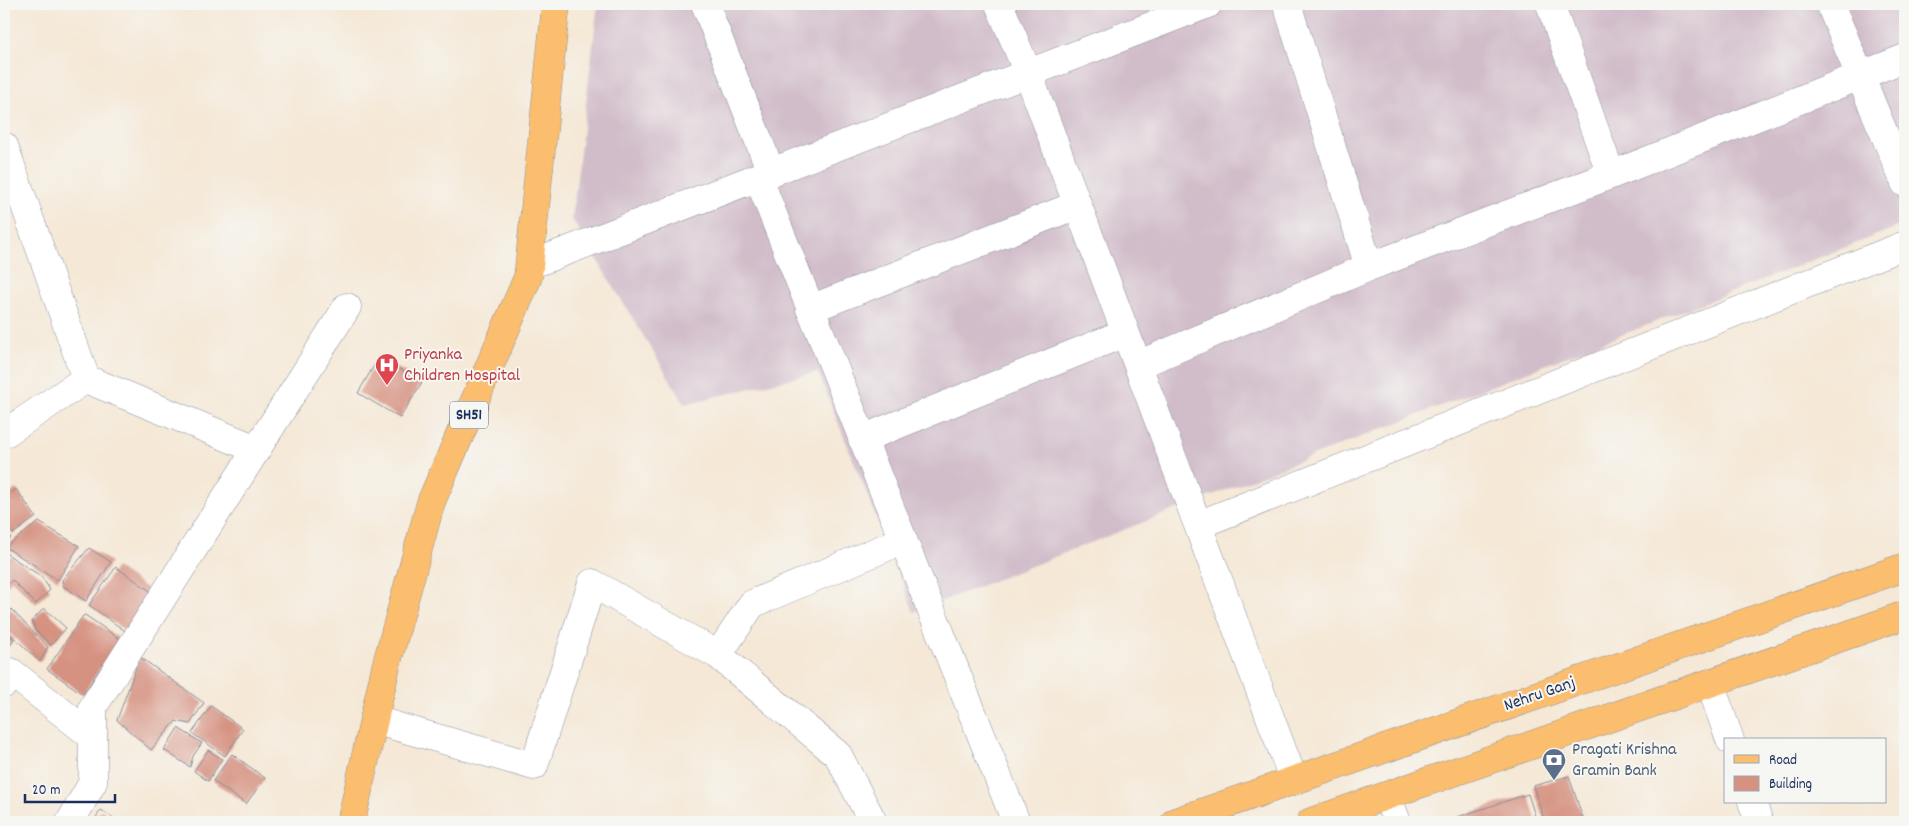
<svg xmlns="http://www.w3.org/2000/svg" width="1909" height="826" font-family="Dekko,sans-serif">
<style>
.industrial{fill:#d1bdca}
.building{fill:#d69281}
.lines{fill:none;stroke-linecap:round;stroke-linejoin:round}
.minor-casing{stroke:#888c9a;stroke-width:29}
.primary-casing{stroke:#888c9a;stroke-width:29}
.minor{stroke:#fff;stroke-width:28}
.primary{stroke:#fbbe6e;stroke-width:28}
.labels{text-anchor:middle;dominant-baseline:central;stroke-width:4;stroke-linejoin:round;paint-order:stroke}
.shield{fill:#f6f6f2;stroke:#5d6b8a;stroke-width:1}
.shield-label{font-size:16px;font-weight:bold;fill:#1b2f5e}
.health-label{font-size:18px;fill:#be3a42;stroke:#f6f6f2;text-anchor:start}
.street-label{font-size:18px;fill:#1b2f5e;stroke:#f6f6f2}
.service-label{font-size:18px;fill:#4e5e75;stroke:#f6f6f2;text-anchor:start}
</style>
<rect width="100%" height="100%" fill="#f6f6f2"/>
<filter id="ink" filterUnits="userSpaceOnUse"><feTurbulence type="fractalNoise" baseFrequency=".02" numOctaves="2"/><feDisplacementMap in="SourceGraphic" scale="10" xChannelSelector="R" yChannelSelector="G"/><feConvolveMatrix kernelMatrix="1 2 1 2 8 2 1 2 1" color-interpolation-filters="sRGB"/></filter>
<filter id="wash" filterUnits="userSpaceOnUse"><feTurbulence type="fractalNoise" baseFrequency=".0096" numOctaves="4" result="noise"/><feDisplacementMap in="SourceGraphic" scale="20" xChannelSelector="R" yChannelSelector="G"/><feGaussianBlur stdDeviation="1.12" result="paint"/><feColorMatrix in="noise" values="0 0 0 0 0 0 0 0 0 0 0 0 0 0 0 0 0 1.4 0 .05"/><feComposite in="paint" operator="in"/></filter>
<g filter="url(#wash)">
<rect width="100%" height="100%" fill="#f5e8d6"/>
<path class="industrial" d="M598,4h1307v220l-991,388 -96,-240 -133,32 -113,-185z"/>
<g id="blocks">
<path class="building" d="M379,357l43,25 -22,36 -42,-25z
M16,489l20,28 -23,17 -9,-12v-23z
M39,522l40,24 -21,34 -53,-33z
M4,528l7,10 -7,5z
M89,548l22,14 -25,39 -23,-15 -1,-6z
M4,552l38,25 8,13 -14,14 -24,-24 -8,9z
M116,567l40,28 -28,38 -39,-28z
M4,602l44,45 -8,15 -36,-34z
M44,608l22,20 -15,17 -16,-15 -3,-9z
M85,615l35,24 -37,55 -36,-25 36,-53z
M4,631l10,8 -10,14z
M140,657l64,46 -14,21 -14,-3 -25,29 -34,-30z
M211,706l32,23 -18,27 -33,-23z
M178,728l24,15 -9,13 -3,11 -26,-17z
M208,750l14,9 -14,22 -14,-10z
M232,754l33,24 -19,26 -33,-23z
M1569,776l15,46h-39l-12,-36z
M1528,794l9,28h-95z
M101,810l19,12h-27z"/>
</g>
</g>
<g filter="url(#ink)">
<use href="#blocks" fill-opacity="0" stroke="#888c9a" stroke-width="1"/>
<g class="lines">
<g class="minor-casing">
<path id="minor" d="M705,4l66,168
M999,4l29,69 266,708
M1287,4l82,263
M1550,4l61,171
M1830,4l75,179
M4,146l82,233 170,70
M758,177l258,645
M530,265l678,-261
M810,309l267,-104
M1138,365l231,-98 242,-92 294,-117
M4,434l82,-55
M862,439l263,-106
M1198,525l707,-280
M718,655l34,-51 151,-64
M1710,683l20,57
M4,684l7,-12 82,65
M374,720l160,46 58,-183 126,72 120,100 35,67
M1387,796l10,26
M1752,802l7,20
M70,822l23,-40v-75l254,-400"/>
</g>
<g class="primary-casing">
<path id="primary" d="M351,822l35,-156 45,-164 97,-225 28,-273
M1175,822l730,-255
M1311,822l594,-207"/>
</g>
<use href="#minor" class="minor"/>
<use href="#primary" class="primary"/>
</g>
</g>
<defs>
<g id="hospital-pin" transform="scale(1.25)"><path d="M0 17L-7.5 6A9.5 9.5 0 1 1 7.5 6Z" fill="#e0444e" stroke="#f6f6f2"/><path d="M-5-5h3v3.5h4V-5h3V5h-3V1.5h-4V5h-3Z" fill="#fff"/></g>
<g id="bank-pin" transform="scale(1.25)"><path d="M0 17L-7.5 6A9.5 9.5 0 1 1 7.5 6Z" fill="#5c6f8a" stroke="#f6f6f2"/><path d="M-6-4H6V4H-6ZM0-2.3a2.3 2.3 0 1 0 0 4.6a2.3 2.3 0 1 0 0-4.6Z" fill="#fff"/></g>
</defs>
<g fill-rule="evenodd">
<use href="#hospital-pin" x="387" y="365"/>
<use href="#bank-pin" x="1554" y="760"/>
</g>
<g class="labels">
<rect class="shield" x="450" y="401.5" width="38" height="27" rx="4"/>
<g class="shield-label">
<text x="469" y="415">SH51</text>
</g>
<g class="health-label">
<text x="404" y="355">Priyanka<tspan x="404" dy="21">Children Hospital</tspan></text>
</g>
<g class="street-label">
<text transform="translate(1540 695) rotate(-19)">Nehru Ganj</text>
</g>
<g class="service-label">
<text x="1572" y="750">Pragati Krishna<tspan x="1572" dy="21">Gramin Bank</tspan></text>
</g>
</g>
<rect width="1909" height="826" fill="none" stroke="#f6f6f2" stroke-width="20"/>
<rect x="1724" y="738" width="162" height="65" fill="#f6f6f2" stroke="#9ea6b7"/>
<rect x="1734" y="755" width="25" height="8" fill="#fbbe6e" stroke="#9ea6b7"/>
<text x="1769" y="764" font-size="15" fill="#1b2f5e">Road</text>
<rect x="1734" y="776" width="25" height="15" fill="#d69281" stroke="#9ea6b7"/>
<text x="1769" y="788" font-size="15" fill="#1b2f5e">Building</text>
<path d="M25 794v8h90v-8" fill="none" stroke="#1b2f5e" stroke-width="2.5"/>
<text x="32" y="794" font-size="15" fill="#1b2f5e" stroke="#f6f6f2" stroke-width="4" paint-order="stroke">20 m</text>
</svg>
